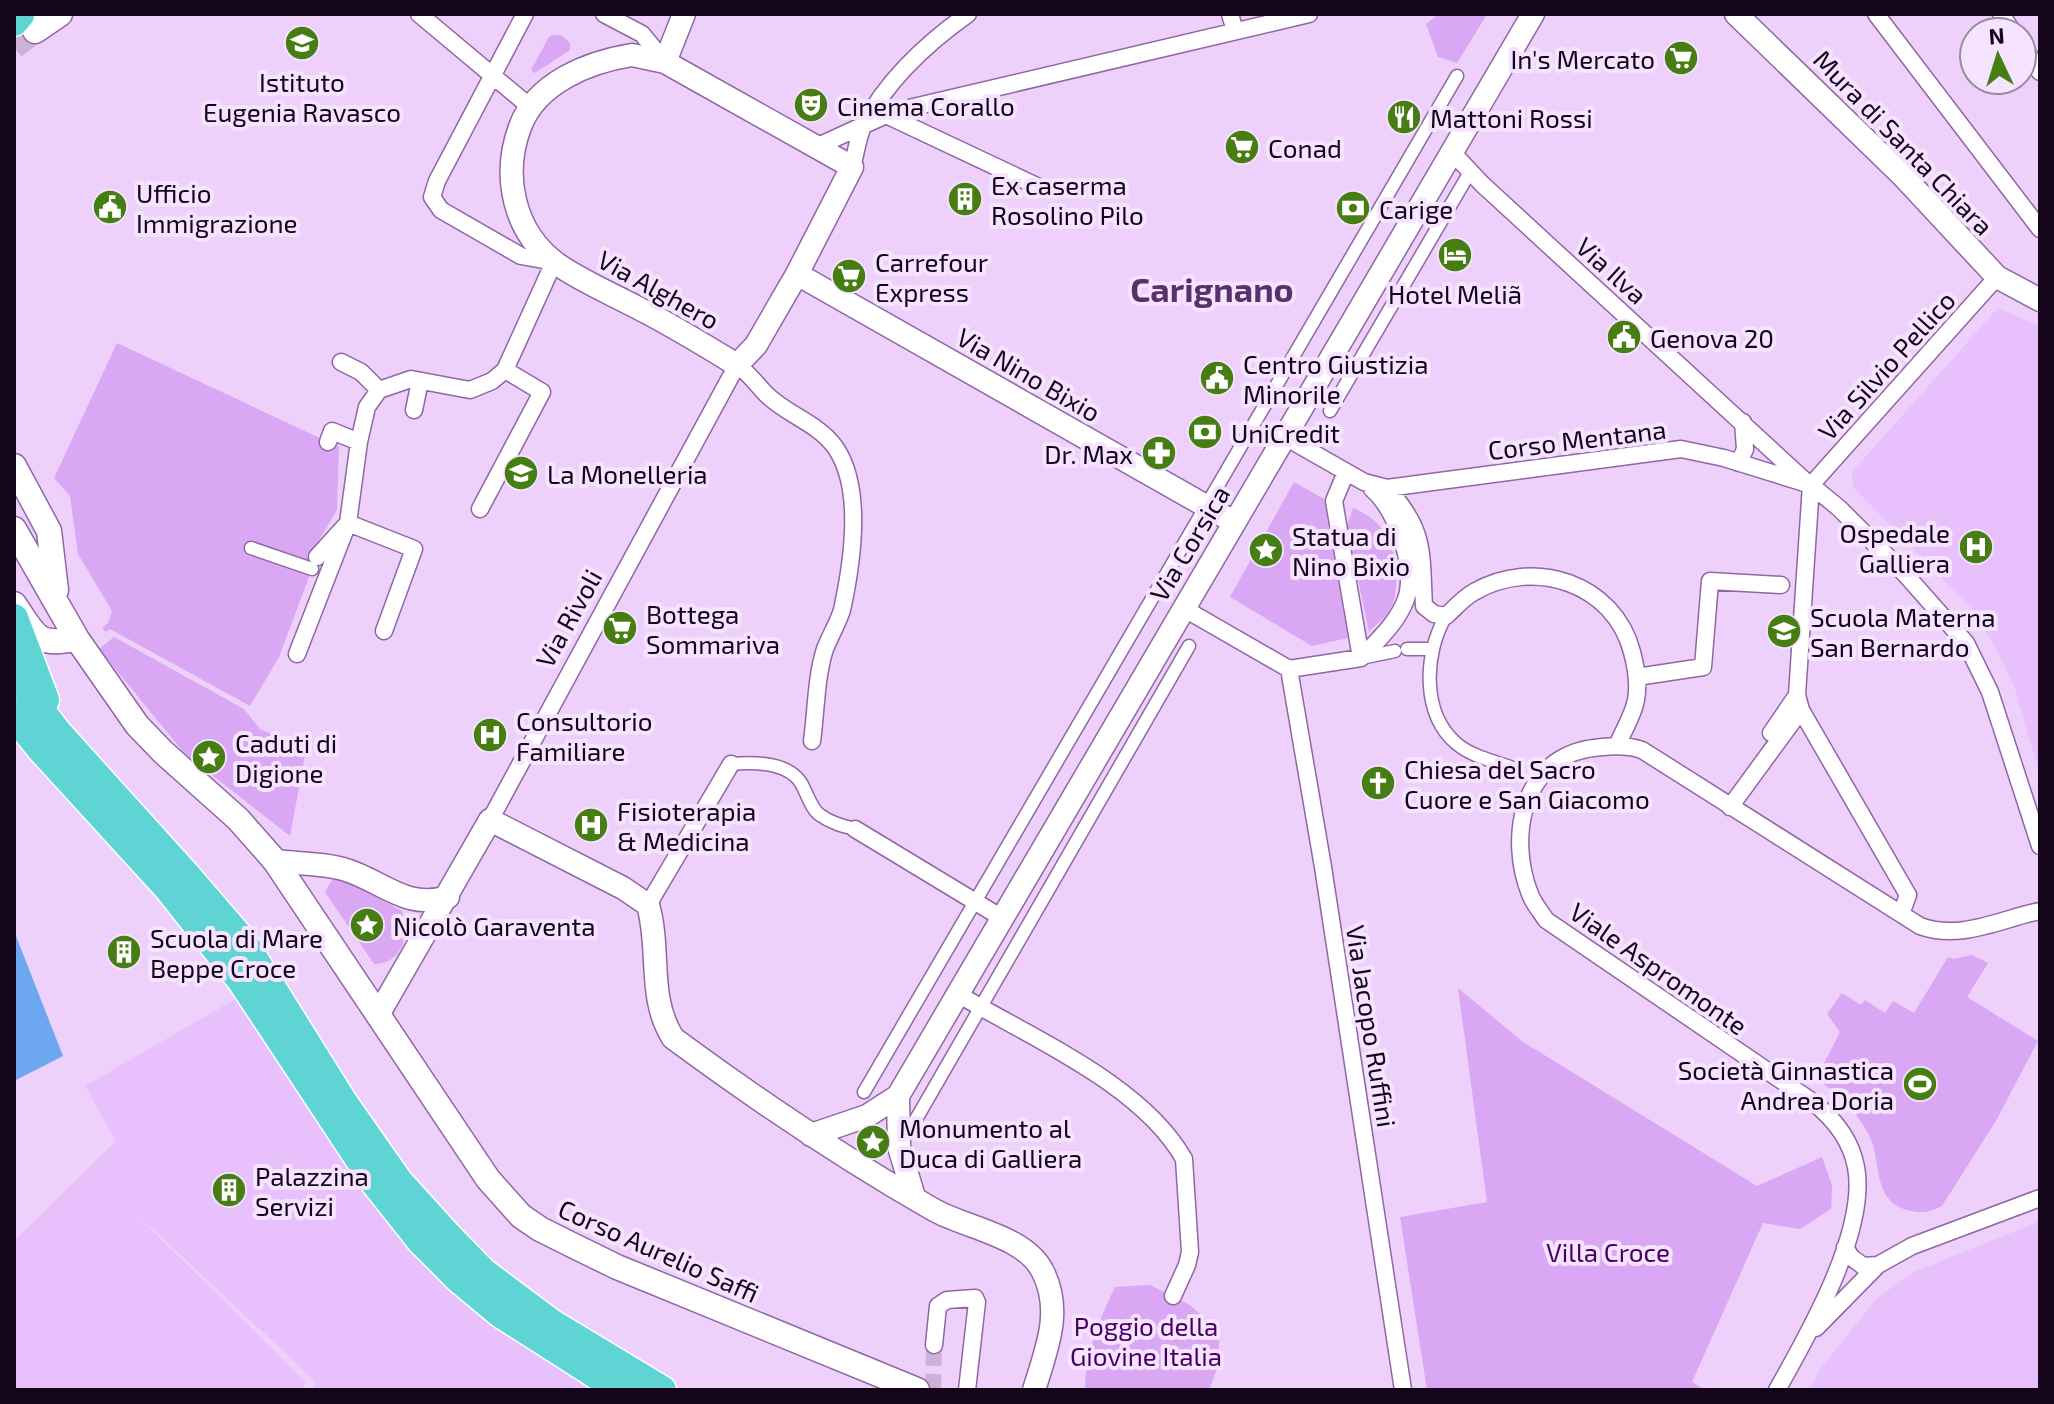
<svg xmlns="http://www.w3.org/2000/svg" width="2054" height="1404" font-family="'Exo 2',sans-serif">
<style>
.built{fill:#e7c0fc}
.green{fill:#d9a7f3}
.water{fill:#6ca7ef}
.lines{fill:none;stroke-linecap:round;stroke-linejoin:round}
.minor-tunnel{stroke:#ccb2d9;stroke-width:16;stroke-dasharray:16 8;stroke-linecap:butt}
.secondary-tunnel{stroke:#ccb2d9;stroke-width:24;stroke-dasharray:24 12;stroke-linecap:butt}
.pedestrian-casing{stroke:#9066a5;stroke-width:15}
.minor-casing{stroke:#9066a5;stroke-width:19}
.tertiary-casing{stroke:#9066a5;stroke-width:25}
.secondary-casing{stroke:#9066a5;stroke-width:27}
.trunk-casing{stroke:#fff;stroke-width:31}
.pedestrian{stroke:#fff;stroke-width:12}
.minor{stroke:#fff;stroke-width:16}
.tertiary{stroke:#fff;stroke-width:22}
.secondary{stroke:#fff;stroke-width:24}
.trunk{stroke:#5ed4d4;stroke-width:28}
.labels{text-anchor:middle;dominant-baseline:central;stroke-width:8;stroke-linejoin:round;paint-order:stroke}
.poi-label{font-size:26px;fill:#14051b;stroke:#f5e3ff;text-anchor:start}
.street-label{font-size:26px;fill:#14051b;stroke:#f5e3ff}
.park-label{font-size:26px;fill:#4a0063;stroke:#f5e3ff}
.district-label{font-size:34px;font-weight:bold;fill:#58306b;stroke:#f5e3ff}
</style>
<rect width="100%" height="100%" fill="#edd1fb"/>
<path class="built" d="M1998,308l42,18v449l-26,-89 -21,-43 -22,-35 -118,-121 -1,-15z
M239,997l357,393h-283l2,-9 -192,-180 182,181 -2,8h-289v-149l102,-100 -31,-55z
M2040,1221v169h-230l10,-21 57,-71 37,-26z"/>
<path class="green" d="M1439,14l47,2 -29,47 -19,-6 -12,-33z
M553,35h8l9,8v7l-35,23 -4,-3 18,-33z
M117,343l222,104 -2,63 -28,47 3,12 -33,88 -29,49 -140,-77 -4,3 -4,-4 6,-5 4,-12 -34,-57 -8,-58 -16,-18z
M1294,482l30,17 24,139 -36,8 -82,-49z
M1353,508c34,13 45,43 43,77 -1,8 -1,17 -5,24 -6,9 -16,16 -22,23l-22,-106z
M114,637l130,72 16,20 46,21 -16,86 -105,-82 -86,-105z
M332,880h12l58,31c8,22 1,53 -28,53l-49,-72z
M1972,955l16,8 -21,34 71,44 -41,78 -55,87c-12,6 -21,8 -35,4 -35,-10 -25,-47 -37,-73 -12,-24 -31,-44 -54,-58l24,-47 -13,-18 15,-21 19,12 4,-5 20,13 8,-12 21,12 34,-56 5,2z
M1458,988l65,54 234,144 65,-29 10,28 -1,24 -31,20 -37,-6 -71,159 13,8h-278l-27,-173 87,-15z
M1150,1285l40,20 30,26 -3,38 -8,21h-124c1,-37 14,-70 30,-103z"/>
<path class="water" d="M14,931l49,125 -49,25z"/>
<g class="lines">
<path class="minor-tunnel" d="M933,1390l1,-45"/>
<path class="secondary-tunnel" d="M14,47l21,-16"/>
<g class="pedestrian-casing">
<path id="pedestrian" d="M1330,411l140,-239
M251,548l61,21
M1446,616c-22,37 -25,98 11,128 17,14 39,17 58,25
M1407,649h25
M1361,658l34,-7
M731,764c22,-2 57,-2 70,19 6,10 10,26 19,32 11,8 23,11 35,14
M864,1092l593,-1016
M915,1121l274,-475"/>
</g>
<g class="minor-casing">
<path id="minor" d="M419,14l110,92
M604,14l38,20 23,28
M1230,14l5,17
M1876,14l164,215
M2001,14l12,18
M2022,45l18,27
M886,115l157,74
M816,147l70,-32 19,-6 404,-95
M1451,151l31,33 322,296
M852,167c4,-14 6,-31 12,-43 24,-45 63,-81 104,-110
M341,362l20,10 18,18
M414,410l6,-29
M1285,437l79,45 23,6 294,-39 43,9 87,27 29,24 65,65 61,69 24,49 50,154
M328,442l4,-11 27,11
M1739,463l6,-14 -2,-27
M1346,472l-12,29 27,157
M1811,485l-14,210 4,15 107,185 -7,19
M1811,485l186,-208
M1387,488c39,43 34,64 37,118l10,8 12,2c9,-8 17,-18 28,-24 60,-35 140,-9 158,60 4,15 7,32 4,48 -3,16 -13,31 -19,46
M480,509l62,-117 -37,-22
M317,557l31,-34 66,26 -30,82
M1183,608l106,61 72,-11c16,-17 37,-36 45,-59 11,-31 -10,-90 -34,-110
M297,654l51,-131 11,-81 8,-35 12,-17 32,-11 59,11 22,-9 13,-11 49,-108 -33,-6 -80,-46 -9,-13 5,-16 88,-167
M1289,669l34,198 80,523
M1637,677l66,-10 7,-86 71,4
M1771,733l26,-38
M1730,807l71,-97
M490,820l247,-455c13,9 19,19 30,30 20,20 51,28 68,52 29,41 17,117 7,163 -4,13 -12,26 -17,39 -9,27 -9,64 -13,92
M855,829l147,89
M648,905l83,-141
M958,994c71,43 184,90 226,165l6,93 -3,13 -14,31
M1845,1247l6,10 12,9 15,-1
M1816,1328l62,-63 34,-19 128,-48
M934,1345l4,-39 9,-6 28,-2 2,4 -10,88
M1777,1390c31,-55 91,-159 79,-223 -5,-27 -23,-49 -43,-65l-267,-182c-5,-8 -13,-17 -16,-26 -22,-55 -9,-132 57,-145 18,-3 37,-5 55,1l278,176c41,15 80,-7 120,-15"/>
</g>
<g class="tertiary-casing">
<path id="tertiary" d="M1736,14l166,161 95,102 43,23
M632,55l33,7 187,105 -55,107 -41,71 -19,20c-31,-19 -62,-38 -95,-55 -28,-15 -59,-28 -85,-46 -44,-32 -55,-89 -37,-137 16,-44 68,-65 112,-72z
M665,62l19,-48
M797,274l437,248
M275,861c22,3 47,2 68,8 39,11 61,41 105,28
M378,1015l112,-195 133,68 25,17c13,45 -1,92 25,133 84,62 170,120 261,172 32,18 92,26 109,62 20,40 3,78 -9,118
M898,1096l1,51 15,50
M811,1135l56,-19 31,-20 635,-1082"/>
</g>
<g class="secondary-casing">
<path id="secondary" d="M35,31l25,-17
M14,466l35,65 7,59
M14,529l63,110 60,86 26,27 75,67 37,42 213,318 33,37 19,13 28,14 49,24 300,123
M14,604c23,33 21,42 63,35"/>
</g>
<g class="trunk-casing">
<path id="trunk" d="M14,22l6,-7
M14,618l31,82
M14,675l43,57 129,143 56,65 101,162 56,80 47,52 37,38 68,51 111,67
M14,716l26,32 128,140 73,92 134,203 46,58 38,38 42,35 119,76"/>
</g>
<use href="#pedestrian" class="pedestrian"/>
<use href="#minor" class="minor"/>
<use href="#tertiary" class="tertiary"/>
<use href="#secondary" class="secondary"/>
<use href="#trunk" class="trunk"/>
</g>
<defs>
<g id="school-disc" transform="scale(1.8)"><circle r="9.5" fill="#477e13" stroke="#f5e3ff"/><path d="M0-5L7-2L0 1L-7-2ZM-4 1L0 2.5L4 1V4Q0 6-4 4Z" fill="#fff"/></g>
<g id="supermarket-disc" transform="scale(1.8)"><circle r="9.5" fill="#477e13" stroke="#f5e3ff"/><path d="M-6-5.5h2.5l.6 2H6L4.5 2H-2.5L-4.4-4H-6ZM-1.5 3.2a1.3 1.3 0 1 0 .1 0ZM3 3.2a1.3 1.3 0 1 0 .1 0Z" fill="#fff"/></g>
<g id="theatre-disc" transform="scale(1.8)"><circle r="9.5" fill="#477e13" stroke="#f5e3ff"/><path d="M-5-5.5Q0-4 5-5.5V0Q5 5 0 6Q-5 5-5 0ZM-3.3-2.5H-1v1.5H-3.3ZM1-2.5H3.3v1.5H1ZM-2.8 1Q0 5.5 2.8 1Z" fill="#fff"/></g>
<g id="restaurant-disc" transform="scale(1.8)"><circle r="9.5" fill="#477e13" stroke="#f5e3ff"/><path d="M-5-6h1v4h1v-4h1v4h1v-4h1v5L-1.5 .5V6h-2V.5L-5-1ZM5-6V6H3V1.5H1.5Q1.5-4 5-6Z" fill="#fff"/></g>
<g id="building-disc" transform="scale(1.8)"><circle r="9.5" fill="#477e13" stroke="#f5e3ff"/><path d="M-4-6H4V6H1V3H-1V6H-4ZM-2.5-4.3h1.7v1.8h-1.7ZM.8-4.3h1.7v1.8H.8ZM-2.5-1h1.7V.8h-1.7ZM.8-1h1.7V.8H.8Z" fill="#fff"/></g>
<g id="civic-disc" transform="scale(1.8)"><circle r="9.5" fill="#477e13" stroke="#f5e3ff"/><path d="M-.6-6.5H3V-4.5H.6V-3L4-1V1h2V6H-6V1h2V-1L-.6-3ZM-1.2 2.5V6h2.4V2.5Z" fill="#fff"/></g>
<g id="bank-disc" transform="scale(1.8)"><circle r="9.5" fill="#477e13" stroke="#f5e3ff"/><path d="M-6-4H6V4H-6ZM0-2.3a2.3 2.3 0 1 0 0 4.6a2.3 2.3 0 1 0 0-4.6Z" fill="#fff"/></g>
<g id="hotel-disc" transform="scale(1.8)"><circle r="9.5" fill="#477e13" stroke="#f5e3ff"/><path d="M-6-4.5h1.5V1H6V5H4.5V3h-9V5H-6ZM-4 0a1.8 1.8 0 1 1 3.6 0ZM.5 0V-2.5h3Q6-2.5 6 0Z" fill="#fff"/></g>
<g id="pharmacy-disc" transform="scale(1.8)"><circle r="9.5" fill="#477e13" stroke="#f5e3ff"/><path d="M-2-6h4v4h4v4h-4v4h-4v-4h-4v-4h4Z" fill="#fff"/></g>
<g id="hospital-disc" transform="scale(1.8)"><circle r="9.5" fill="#477e13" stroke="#f5e3ff"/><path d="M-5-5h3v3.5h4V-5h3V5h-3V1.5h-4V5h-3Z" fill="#fff"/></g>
<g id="sight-disc" transform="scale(1.8)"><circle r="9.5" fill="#477e13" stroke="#f5e3ff"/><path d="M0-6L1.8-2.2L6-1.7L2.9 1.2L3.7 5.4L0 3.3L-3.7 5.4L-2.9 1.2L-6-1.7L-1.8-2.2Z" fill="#fff"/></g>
<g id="church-disc" transform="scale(1.8)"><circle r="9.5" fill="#477e13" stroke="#f5e3ff"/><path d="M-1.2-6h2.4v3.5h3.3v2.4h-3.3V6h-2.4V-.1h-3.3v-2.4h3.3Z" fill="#fff"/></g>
<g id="stadium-disc" transform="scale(1.8)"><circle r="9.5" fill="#477e13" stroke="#f5e3ff"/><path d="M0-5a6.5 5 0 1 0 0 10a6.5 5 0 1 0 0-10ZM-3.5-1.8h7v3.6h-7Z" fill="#fff"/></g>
</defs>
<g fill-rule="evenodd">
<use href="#school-disc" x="302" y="43"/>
<use href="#supermarket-disc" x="1681" y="58"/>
<use href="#theatre-disc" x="811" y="105"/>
<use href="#restaurant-disc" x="1404" y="117"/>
<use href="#supermarket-disc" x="1242" y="147"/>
<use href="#building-disc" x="965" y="199"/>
<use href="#civic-disc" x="110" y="207"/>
<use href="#bank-disc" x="1353" y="208"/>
<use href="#hotel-disc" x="1455" y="255"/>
<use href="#supermarket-disc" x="849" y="276"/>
<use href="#civic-disc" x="1624" y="337"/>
<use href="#civic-disc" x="1217" y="378"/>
<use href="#bank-disc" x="1205" y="432"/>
<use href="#pharmacy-disc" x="1159" y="453"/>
<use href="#school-disc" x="521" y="473"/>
<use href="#hospital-disc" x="1976" y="547"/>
<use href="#sight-disc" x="1266" y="550"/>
<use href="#supermarket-disc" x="620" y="628"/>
<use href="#school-disc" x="1784" y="631"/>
<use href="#hospital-disc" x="490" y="735"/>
<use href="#sight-disc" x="209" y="757"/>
<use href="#church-disc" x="1378" y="783"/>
<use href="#hospital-disc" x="591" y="825"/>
<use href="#sight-disc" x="367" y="925"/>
<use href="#building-disc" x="124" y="952"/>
<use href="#stadium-disc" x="1920" y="1084"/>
<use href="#sight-disc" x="873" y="1142"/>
<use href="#building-disc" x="229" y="1190"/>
</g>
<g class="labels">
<g class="poi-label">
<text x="1655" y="58" text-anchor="end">In's Mercato</text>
<text x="302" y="81" text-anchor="middle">Istituto<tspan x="302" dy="30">Eugenia Ravasco</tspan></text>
<text x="837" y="105">Cinema Corallo</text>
<text x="1430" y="117">Mattoni Rossi</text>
<text x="1268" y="147">Conad</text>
<text x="991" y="184">Ex caserma<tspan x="991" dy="30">Rosolino Pilo</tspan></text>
<text x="136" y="192">Ufficio<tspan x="136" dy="30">Immigrazione</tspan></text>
<text x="1379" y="208">Carige</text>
<text x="875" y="261">Carrefour<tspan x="875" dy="30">Express</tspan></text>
<text x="1455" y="293" text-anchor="middle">Hotel Meliã</text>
<text x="1650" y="337">Genova 20</text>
<text x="1243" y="363">Centro Giustizia<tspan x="1243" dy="30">Minorile</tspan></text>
<text x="1231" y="432">UniCredit</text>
<text x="1133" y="453" text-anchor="end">Dr. Max</text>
<text x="547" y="473">La Monelleria</text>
<text x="1950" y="532" text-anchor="end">Ospedale<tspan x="1950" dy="30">Galliera</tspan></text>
<text x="1292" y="535">Statua di<tspan x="1292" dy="30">Nino Bixio</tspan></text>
<text x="646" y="613">Bottega<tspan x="646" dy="30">Sommariva</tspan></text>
<text x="1810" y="616">Scuola Materna<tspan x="1810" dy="30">San Bernardo</tspan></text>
<text x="516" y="720">Consultorio<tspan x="516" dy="30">Familiare</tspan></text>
<text x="235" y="742">Caduti di<tspan x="235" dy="30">Digione</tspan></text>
<text x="1404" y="768">Chiesa del Sacro<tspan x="1404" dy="30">Cuore e San Giacomo</tspan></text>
<text x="617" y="810">Fisioterapia<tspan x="617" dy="30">&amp; Medicina</tspan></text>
<text x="393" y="925">Nicolò Garaventa</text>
<text x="150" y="937">Scuola di Mare<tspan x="150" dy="30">Beppe Croce</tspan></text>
<text x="1894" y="1069" text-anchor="end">Società Ginnastica<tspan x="1894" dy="30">Andrea Doria</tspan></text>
<text x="899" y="1127">Monumento al<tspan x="899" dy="30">Duca di Galliera</tspan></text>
<text x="255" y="1175">Palazzina<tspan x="255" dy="30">Servizi</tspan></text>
</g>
<g class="street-label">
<text transform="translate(1904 142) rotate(46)">Mura di Santa Chiara</text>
<text transform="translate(1612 270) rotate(42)">Via Ilva</text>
<text transform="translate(659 289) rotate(29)">Via Alghero</text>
<text transform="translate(1886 365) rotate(-48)">Via Silvio Pellico</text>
<text transform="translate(1029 374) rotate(30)">Via Nino Bixio</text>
<text transform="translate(1577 439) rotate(-7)">Corso Mentana</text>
<text transform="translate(1189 543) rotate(-59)">Via Corsica</text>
<text transform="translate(568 618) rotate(-61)">Via Rivoli</text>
<text transform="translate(1659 968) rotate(35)">Viale Aspromonte</text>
<text transform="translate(1372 1026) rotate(81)">Via Jacopo Ruffini</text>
<text transform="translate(659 1250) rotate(24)">Corso Aurelio Saffi</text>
</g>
<g class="park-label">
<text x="1608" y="1251">Villa Croce</text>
<text x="1146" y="1325">Poggio della<tspan x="1146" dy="30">Giovine Italia</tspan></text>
</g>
<g class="district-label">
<text x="1212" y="288">Carignano</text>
</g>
</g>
<rect width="2054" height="1404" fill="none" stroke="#14051b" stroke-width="32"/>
<g transform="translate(1998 56) rotate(356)"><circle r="38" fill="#f5e3ff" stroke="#9b8aa4" stroke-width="2"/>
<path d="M0-6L14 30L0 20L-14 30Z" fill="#477e13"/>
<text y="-12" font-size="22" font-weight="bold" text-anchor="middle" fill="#14051b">N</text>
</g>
</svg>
